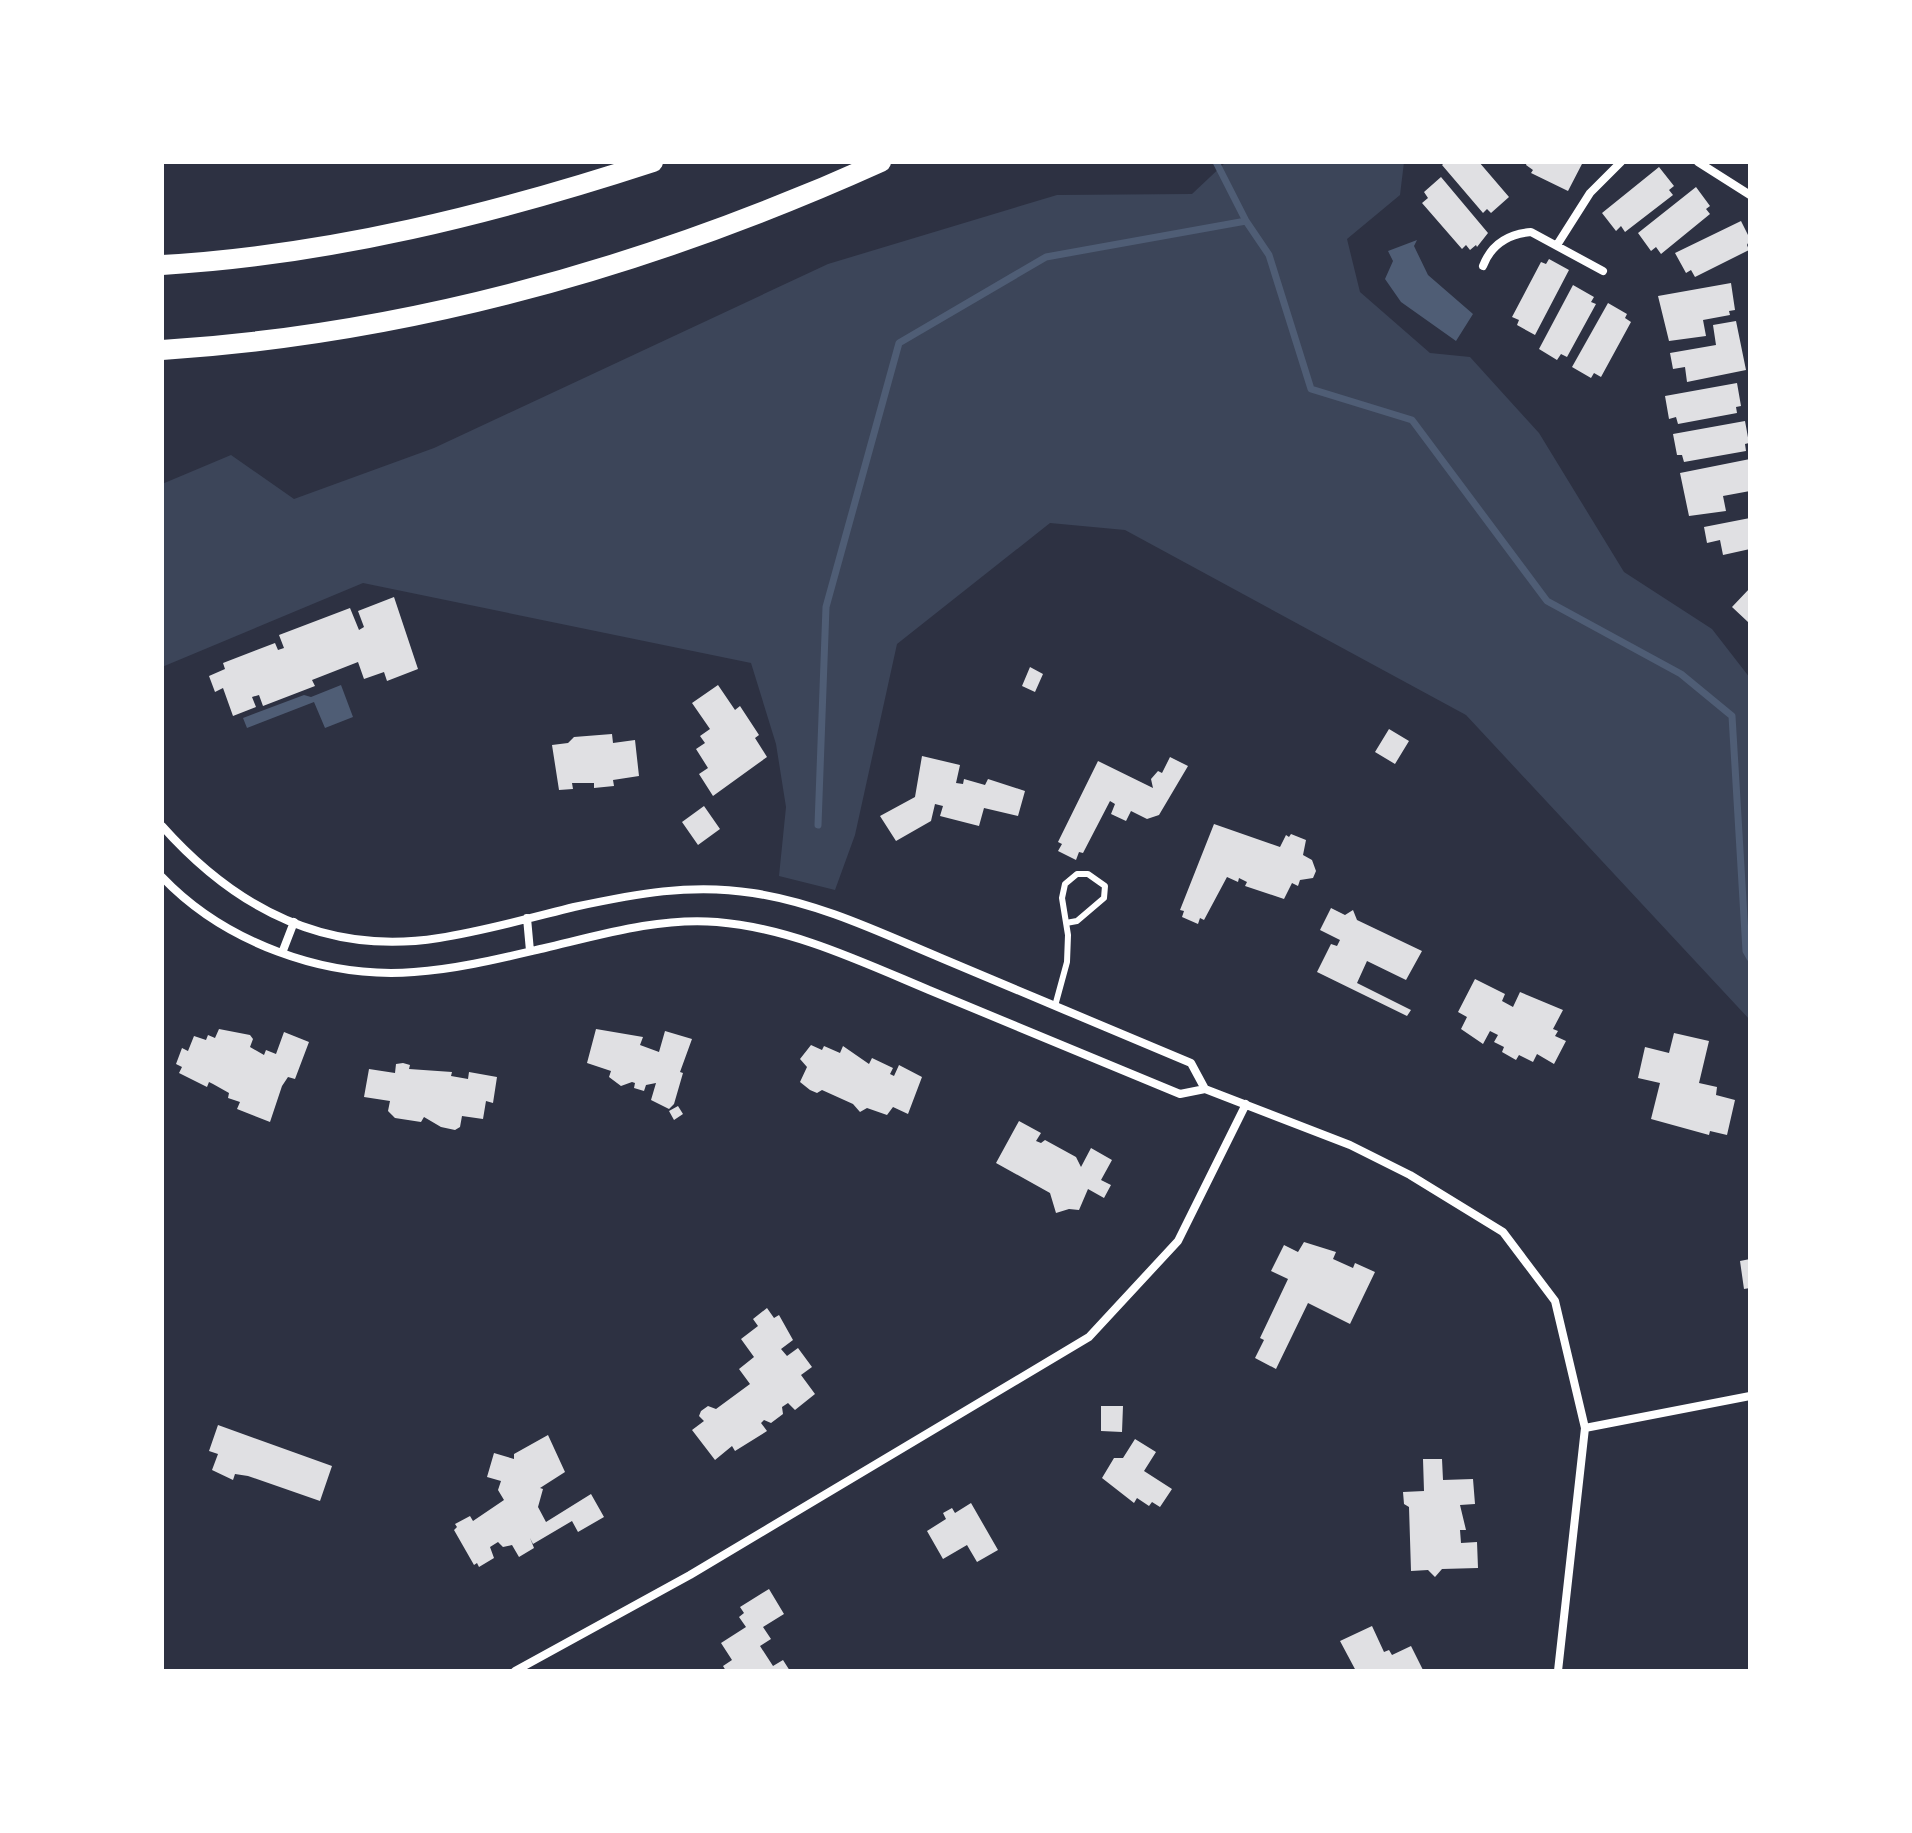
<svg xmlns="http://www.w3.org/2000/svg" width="1912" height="1833" font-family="Raleway,sans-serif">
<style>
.green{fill:#3c4559}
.water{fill:#4f5d75}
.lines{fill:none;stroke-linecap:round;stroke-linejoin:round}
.stream{stroke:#4f5d75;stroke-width:7}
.building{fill:#e0e0e3}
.service{stroke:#fff;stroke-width:6}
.minor{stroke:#fff;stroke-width:8}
.trunk{stroke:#fff;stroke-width:20}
</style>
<rect width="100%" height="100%" fill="#2d3142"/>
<path class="green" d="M1226,162h178l-4,33 -53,44 13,53 70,61 40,4 69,76 85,139 88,57 38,49v342l-284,-305 -341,-185 -75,-7 -153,121 -42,191 -20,55 -56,-14 7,-69 -10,-63 -25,-81 -388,-80 -201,84v-183l69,-29 63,44 140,-51 394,-184 229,-69 135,-1z"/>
<path class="water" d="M1417,240l-3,6 14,29 45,39 -17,27 -55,-39 -16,-23 8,-18 -5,-10z
M341,685l12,32 -28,11 -11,-26 -67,26 -4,-10 61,-23 7,2z"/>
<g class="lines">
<path class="stream" d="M1216,162l30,59 23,34 42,134 101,31 135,181 134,73 51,42 14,235 4,7
M818,825l8,-218 73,-264 147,-86 200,-36"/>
</g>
<path class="building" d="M1445,162h34l30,35 -18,16 -4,-4 -4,4 -41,-48z
M1527,162h56l-15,29 -37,-18 2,-3 -7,-5z
M1659,167l15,19 -5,4 4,5 -48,37 -4,-6 -5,5 -14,-18z
M1441,177l47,56 -11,14 -1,-2 -6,5 -4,-5 -4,4 -40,-46 6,-5 -4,-6z
M1696,187l14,19 -4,3 4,5 -49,40 -5,-7 -5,4 -13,-18z
M1741,221l9,18 -3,6 2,5 -54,27 -4,-7 -5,3 -11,-20z
M1549,259l20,11 -34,65 -18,-10 2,-5 -7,-3 29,-55 5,2z
M1731,283l4,27 -6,1 1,4 -27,5 3,16 -37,5 -11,-45z
M1573,285l21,12 -3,5 5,2 -29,53 -6,-3 -4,6 -18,-11z
M1608,303l19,11 -2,4 6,4 -30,55 -7,-4 -3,5 -19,-11z
M1736,321l10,49 -59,12 -2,-15 -12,2 -3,-16 46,-8 -3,-20z
M1737,383l4,23 -5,1 1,6 -59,11 -2,-7 -7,2 -4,-23z
M1745,421l4,22 -4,1 1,7 -62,11 -2,-7h-5l-4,-21z
M1750,459v32l-27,5 3,15 -37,5 -9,-43z
M1750,518v31l-27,6 -3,-15 -13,3 -3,-16z
M1750,588v32l-2,2 -16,-15z
M394,597l24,72 -31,12 -3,-9 -20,7 -6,-17 -46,18 3,6 -52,20 -4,-11 -7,2 4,10 -23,9 -10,-28 -8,4 -6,-16 16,-7 -2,-6 52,-20 3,7 6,-2 -5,-13 71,-27 9,22 5,-3 -6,-16z
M1030,667l13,7 -8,18 -13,-6z
M718,685l17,25 5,-4 19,29 -4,3 12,19 -54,39 -14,-22 9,-6 -12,-19 9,-6 -5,-7 10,-7 -18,-26z
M1389,729l20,12 -14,23 -20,-12z
M612,734l1,9 22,-3 4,36 -26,4 1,6 -20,2v-5h-22l1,6 -14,1 -7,-45 16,-2 6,-6z
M922,756l38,9 -4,18 7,1 1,-5 21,6 3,-6 37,12 -7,25 -34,-8 -5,18 -39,-10 3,-10 -8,-2 -4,17 -35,20 -16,-25 35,-19z
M1170,757l18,9 -29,49 -12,4 -16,-8 -5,10 -15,-7 4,-10 -5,-3 -27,52 -4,-1 -3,8 -18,-9 4,-7 -4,-2 40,-81 55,27 -2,-9 7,-8 4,2z
M704,806l16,23 -22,16 -16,-23z
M1214,824l66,23 6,-12 3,2 2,-3 15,6 -3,15 9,5 4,11 -3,7 -13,2 -2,6 -6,-3 -8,16 -39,-13 2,-4 -8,-4 -1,4 -11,-5 -23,43 -4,-2 -2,6 -16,-7 2,-6 -4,-1z
M1331,908l14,7 8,-5 4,10 65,31 -16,29 -39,-19 -10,22 54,27 -4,6 -90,-44 14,-28 6,2 3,-6 -20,-10z
M1475,979l30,15 -3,7 11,6 7,-15 43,18 -10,19 5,2 -3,5 11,5 -12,23 -17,-10 -4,8 -14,-7 -3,5 -14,-8 2,-5 -10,-5 4,-7 -8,-4 -7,13 -22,-15 6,-12 -9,-5z
M219,1029l31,6 3,4 -3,8 14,8 2,-5 10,4 8,-22 25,10 -14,37 -7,-2 -6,9 -12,36 -33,-13 3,-7 -12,-4 1,-5 -16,-9 -4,-2 -2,5 -28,-14 3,-6 -6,-3 6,-16 6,3 6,-15 12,4 2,-5 7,3z
M596,1029l47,8 -3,8 19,7 6,-21 27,8 -12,33 3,1 -9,31 -5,5 -18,-9 5,-17 -10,2 -2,6 -10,-3 1,-5 -3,-1 -11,4 -12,-9 2,-6 -24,-8z
M1674,1033l35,8 -10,42 18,4 -1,8 19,5 -8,35 -17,-4 -1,4 -58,-16 9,-36 -22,-5 7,-31 24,6z
M811,1045l11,5 2,-4 16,7 3,-7 26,18 3,-6 21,10 -3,6 4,2 5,-11 23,12 -14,37 -15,-7 -6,8 -20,-7 -7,4 -7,-8 -31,-14 -5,3 -7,-3 -10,-8 7,-15 -7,-8z
M403,1063l7,2 -1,4 43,3 -1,4 17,3 1,-7 28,5 -4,26 -7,-2 -3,18 -21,-3 -2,11 -5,3 -14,-3 -17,-10 -3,5 -26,-4 -7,-7 2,-10 -26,-4 5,-28 26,4 1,-9z
M678,1106l5,8 -9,6 -5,-9z
M1019,1121l22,12 -5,8 5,2 4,-3 31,17 5,10 10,-19 21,12 -11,20 10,5 -7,13 -16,-9 -9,21 -10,-1 -13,4 -6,-20 -54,-30z
M1304,1242l32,10 -3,7 20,9 2,-5 20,9 -25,52 -42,-21 -32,66 -21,-11 9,-18 -4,-2 28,-59 -17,-8 13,-26 14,7z
M1750,1259v29l-6,1 -4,-28z
M767,1308l7,10 5,-3 14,25 -12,9 6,7 11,-8 14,19 -11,8 14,19 -20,16 -7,-7 -6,4 1,7 -12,9 -7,-3 -3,3 6,8 -32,20 -3,-5 -17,14 -23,-30 12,-9 -5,-5 2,-5 7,-5 8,3 34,-25 -11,-15 15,-12 -13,-18 17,-13 -5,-7z
M1101,1406h22l-1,26 -21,-1z
M218,1425l114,41 -12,35 -72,-25 -13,-2 -2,6 -21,-10 6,-16 -9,-3z
M548,1435l17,37 -25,16 3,1 -5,18 8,15 45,-28 13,23 -26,15 -6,-11 -39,23 -3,-6 4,10 -15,9 -7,-12 -9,2 -5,-5 -8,5 4,11 -15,9 -2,-4 -3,2 -20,-35 3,-3 -2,-3 15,-8 3,5 31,-21 -6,-10 3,-9 -14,-4 7,-24 20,6v-5z
M1135,1439l21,13 -12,19 28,18 -12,18 -8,-5 -3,4 -12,-8 -3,5 -32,-25 12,-20h9z
M1423,1459h19l1,21 30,-1 2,25 -15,1 6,25h-6l1,13 16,-1 1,26 -36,1 -7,8 -7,-7 -17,1 -2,-64 -5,-3 -1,-12 21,-1z
M971,1503l27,47 -21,12 -10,-17 -24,14 -16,-28 19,-12 -3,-6 9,-5 3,5z
M769,1589l15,25 -21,13 8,12 -11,7 13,20 10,-6 7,11h-64l-3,-5 9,-6 -11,-17 25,-16 -7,-10 5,-4 -4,-6z
M1372,1626l12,26 5,-2 3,5 19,-9 12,24 -67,1 -16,-30z"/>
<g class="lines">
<path class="service" d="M1055,1006l12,-44 1,-27 -6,-37 3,-14 12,-10h11l17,12 -1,12 -27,23 -11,2"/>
<path class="minor" d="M1698,162l52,33
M1557,245l33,-52 31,-31
M1483,266c8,-21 25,-32 48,-34l72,39
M162,826c73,82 164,130 277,112 45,-7 91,-20 135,-31 61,-13 117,-24 179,-14 66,10 126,39 188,65 83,35 167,70 250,105l14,26
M162,877c62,65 162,102 252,95 44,-3 88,-14 131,-24 55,-13 115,-31 172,-26 74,6 145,40 212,68 84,35 168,70 251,104l25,-5 145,56 60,30 93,57 52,69 30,127 -27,243
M527,918l3,33
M282,953l12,-31
M1585,1428l165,-32
M515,1671l175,-96 399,-238 89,-96 68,-137"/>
<path class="trunk" d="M162,265c168,-10 332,-51 491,-103
M162,350c249,-16 493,-86 719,-188"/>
</g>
<rect width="1912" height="1833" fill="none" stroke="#ffffff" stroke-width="328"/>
</svg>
